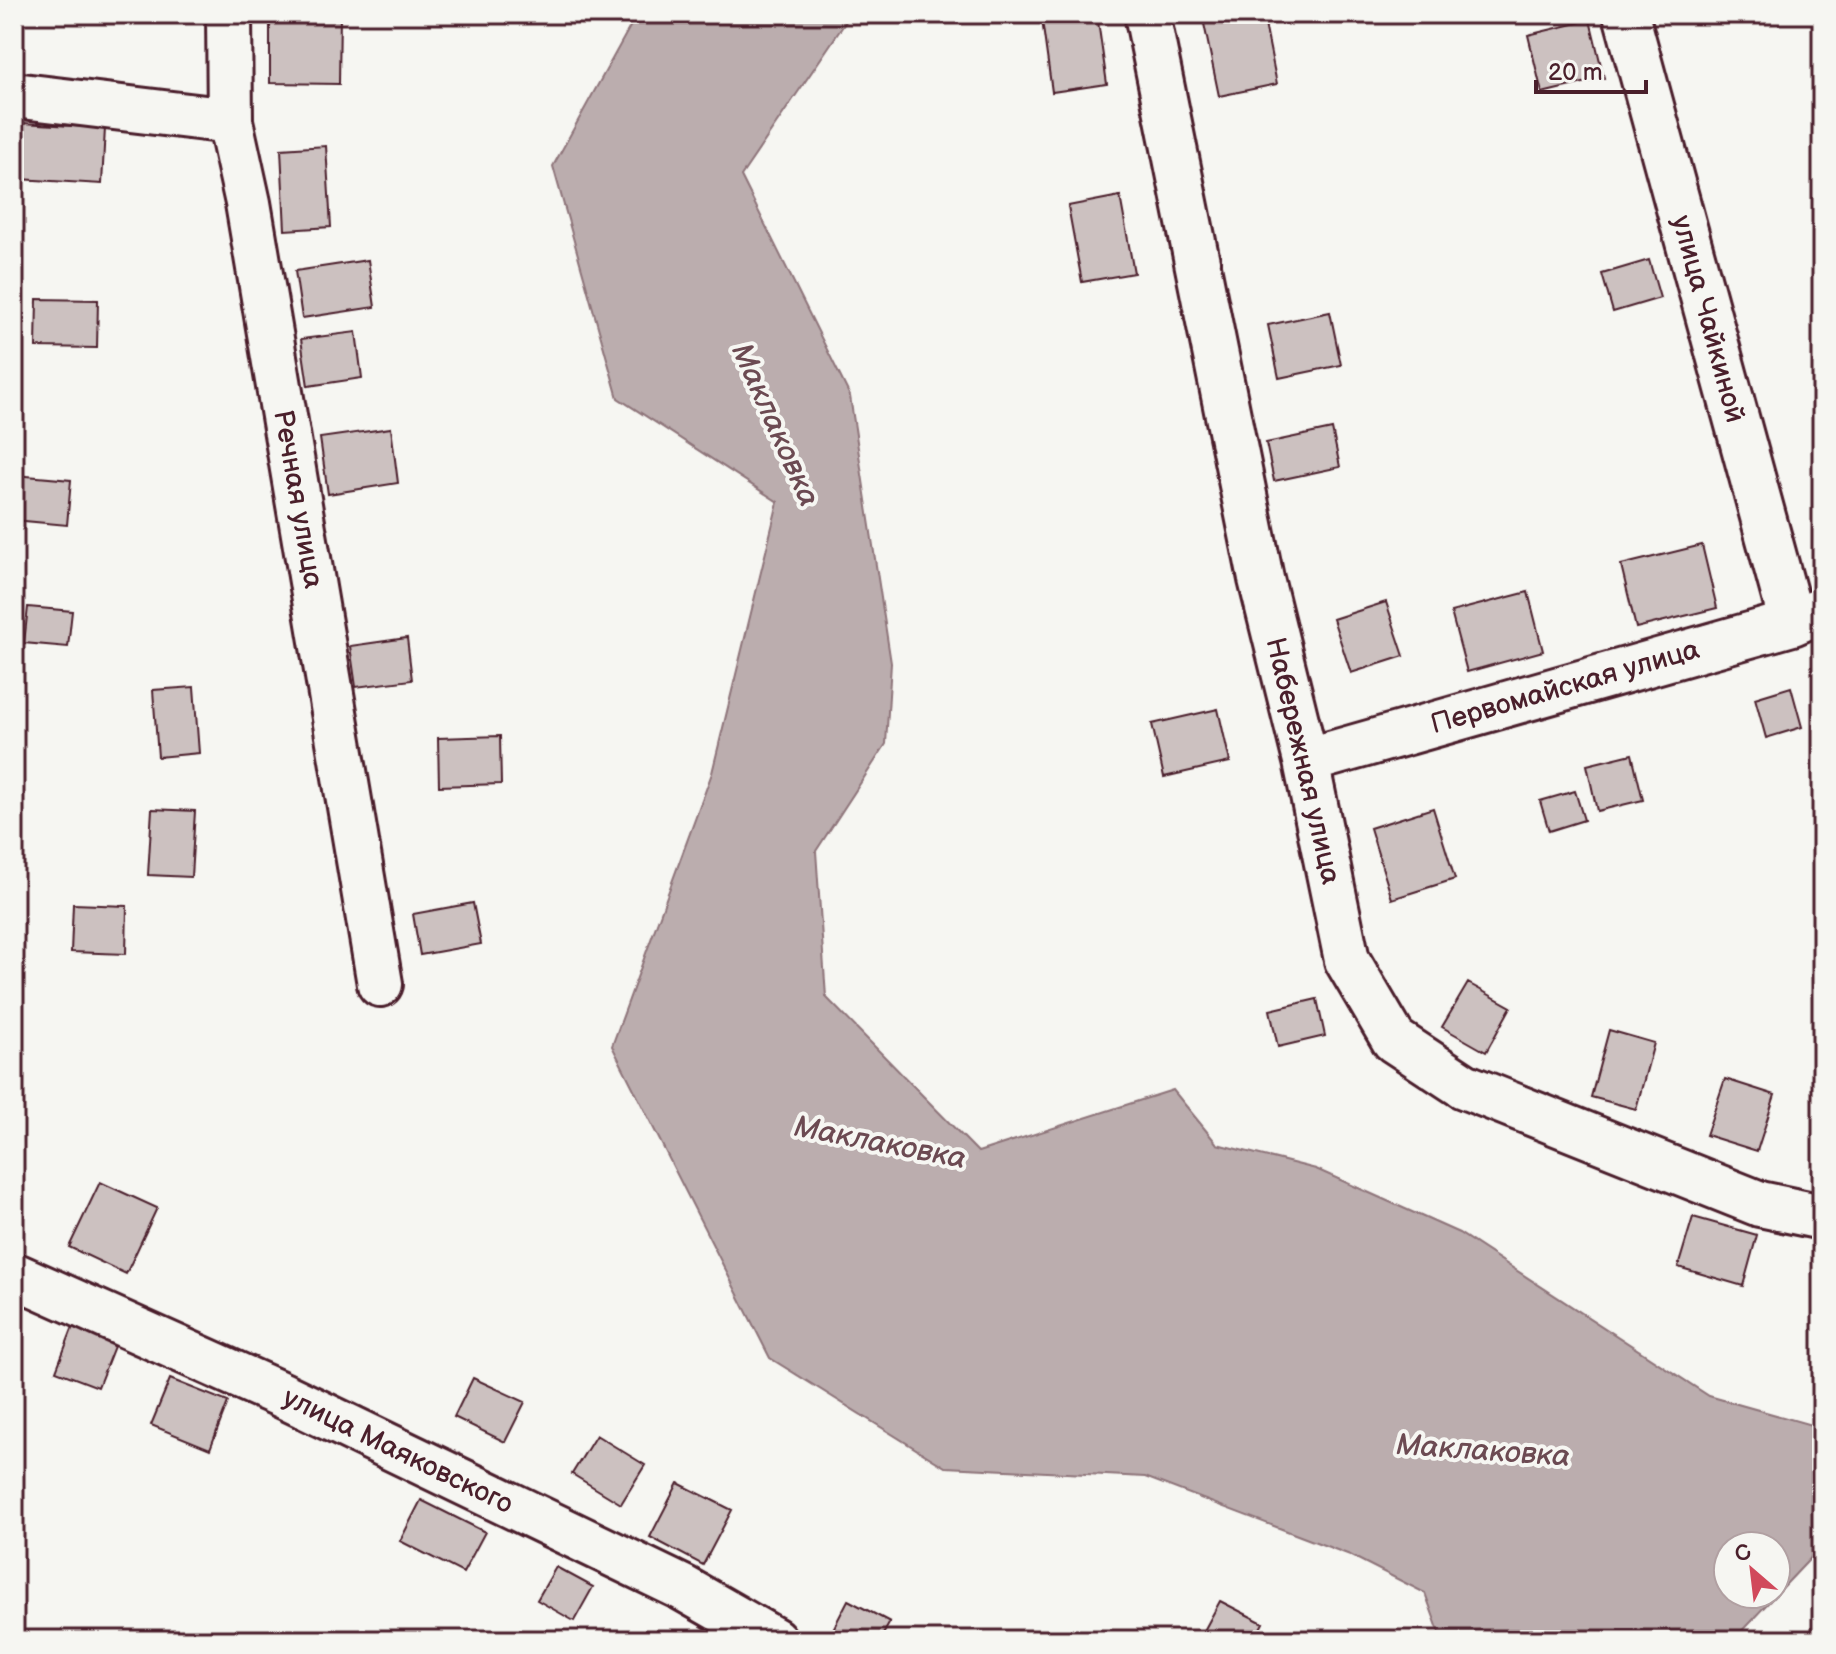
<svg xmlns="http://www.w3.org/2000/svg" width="1836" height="1654" font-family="'Balsamiq Sans',sans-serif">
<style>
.water{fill:#bbadae;stroke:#8e747a;stroke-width:2;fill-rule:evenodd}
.building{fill:#ccc1c0;stroke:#4a1f2b;stroke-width:2}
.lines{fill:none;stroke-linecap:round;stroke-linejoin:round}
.minor-casing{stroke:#4a1f2b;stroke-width:50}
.minor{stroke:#f6f6f2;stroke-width:44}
.labels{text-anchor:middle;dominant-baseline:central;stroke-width:8;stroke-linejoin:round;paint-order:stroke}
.street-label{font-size:28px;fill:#4a1f2b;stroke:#f6f6f2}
.water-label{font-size:30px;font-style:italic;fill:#6c4a52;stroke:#f6f6f2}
</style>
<rect width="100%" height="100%" fill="#f6f6f2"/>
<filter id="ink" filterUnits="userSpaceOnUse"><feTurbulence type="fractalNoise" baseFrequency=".0125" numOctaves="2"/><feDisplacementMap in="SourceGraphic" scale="16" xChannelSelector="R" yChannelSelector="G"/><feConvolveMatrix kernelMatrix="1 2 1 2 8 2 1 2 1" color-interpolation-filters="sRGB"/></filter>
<g filter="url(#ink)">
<path class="water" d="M637,14h214l-110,162 109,220 41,267 -5,81 -70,107 10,146 152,155 195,-62 44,54 99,25 143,64 250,163 113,32v118l-89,94h-291l-17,-47 -75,-38 -205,-78 -200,-10 -175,-109 -158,-312 100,-273 66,-271 -160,-104 -65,-232zM1728,1546h48v48h-48z"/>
<path class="building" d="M270,14h70l-1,70 -69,-1z
M1087,14h10l10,70 -55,8 -10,-72z
M1202,14h61l14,70 -58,12z
M1590,20l14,58 -62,15 -14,-58z
M22,123l83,5 -3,56 -83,-5z
M326,146l5,81 -46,3 -4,-81z
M1120,196l14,77 -52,9 -14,-76z
M368,260l7,47 -73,11 -7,-47z
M1649,260l11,38 -47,14 -11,-38z
M37,299l61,1 -1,48 -61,-1z
M1330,312l11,53 -62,13 -11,-53z
M356,332l6,46 -54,8 -7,-47z
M391,428l7,55 -70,11 -8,-56z
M1332,429l8,38 -66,14 -8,-38z
M15,475l56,5 -4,45 -53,-5z
M1702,545l15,63 -81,20 -15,-63z
M1528,592l15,59 -76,21 -16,-60z
M1386,602l18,54 -53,17 -18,-54z
M28,607l44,4 -4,36 -44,-4z
M407,638l5,42 -56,7 -6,-41z
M194,687l5,66 -41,4 -5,-67z
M1791,687l11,40 -36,11 -11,-40z
M1218,709l12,53 -66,15 -12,-53z
M500,736l1,48 -62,2 -1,-48z
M1632,754l11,46 -46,11 -10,-46z
M1575,791l9,29 -35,11 -9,-30z
M1433,808l22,71 -63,20 -22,-71z
M152,809l43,2 -4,66 -43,-2z
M473,903l8,41 -61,11 -7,-41z
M73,904l54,2 -1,48 -55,-2z
M1468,983l43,24 -25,45 -44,-25z
M1317,999l8,37 -47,11 -8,-37z
M1609,1030l45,13 -18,66 -45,-12z
M1725,1079l50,16 -18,56 -51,-16z
M100,1182l57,26 -31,66 -57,-27z
M1693,1217l64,18 -14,51 -65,-19z
M74,1324l42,17 -18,46 -42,-16z
M473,1378l52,24 -20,40 -51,-25z
M170,1379l58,23 -18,47 -59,-24z
M596,1435l49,30 -24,39 -49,-30z
M678,1483l54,27 -29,55 -53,-28z
M421,1500l64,32 -22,41 -63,-32z
M556,1567l37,20 -19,34 -37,-21z
M848,1600l42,22 -10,18h-45l-6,-3z
M1220,1601l43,22 -9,17h-55z"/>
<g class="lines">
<g class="minor-casing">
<path id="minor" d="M229,14l1,107 18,82 132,781
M1147,14l114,565 45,182 41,199 47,80 70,46 296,118 62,13
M1626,14l166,609
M14,95l216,26
M1306,761l486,-138 30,-13
M14,1275l266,119 403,194 91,52"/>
</g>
<use href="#minor" class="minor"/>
</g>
</g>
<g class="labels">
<g class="street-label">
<text transform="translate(1708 319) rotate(75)">улица Чайкиной</text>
<text transform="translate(298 499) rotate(80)">Речная улица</text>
<text transform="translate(1565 687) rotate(-16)">Первомайская улица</text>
<text transform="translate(1303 761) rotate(77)">Набережная улица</text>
<text transform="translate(398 1451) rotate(26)">улица Маяковского</text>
</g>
<g class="water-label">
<text transform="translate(775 425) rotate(66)">Маклаковка</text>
<text transform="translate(880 1143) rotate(11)">Маклаковка</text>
<text transform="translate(1483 1451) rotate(4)">Маклаковка</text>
</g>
</g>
<rect width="1836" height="1654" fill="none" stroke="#f6f6f2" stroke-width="48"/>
<rect x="24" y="24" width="1788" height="1606" fill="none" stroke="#4a1f2b" stroke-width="3" filter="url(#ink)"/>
<g transform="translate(1752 1570) rotate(332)"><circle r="38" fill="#f6f6f2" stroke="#b1a0a2" stroke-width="2"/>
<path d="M0-6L14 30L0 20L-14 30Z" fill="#d1495b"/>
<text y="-12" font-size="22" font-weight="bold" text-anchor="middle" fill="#4a1f2b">С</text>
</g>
<path d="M1536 80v12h110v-12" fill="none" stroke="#4a1f2b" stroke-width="4"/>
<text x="1548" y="80" font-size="24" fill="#4a1f2b" stroke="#f6f6f2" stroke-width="6" paint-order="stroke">20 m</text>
</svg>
